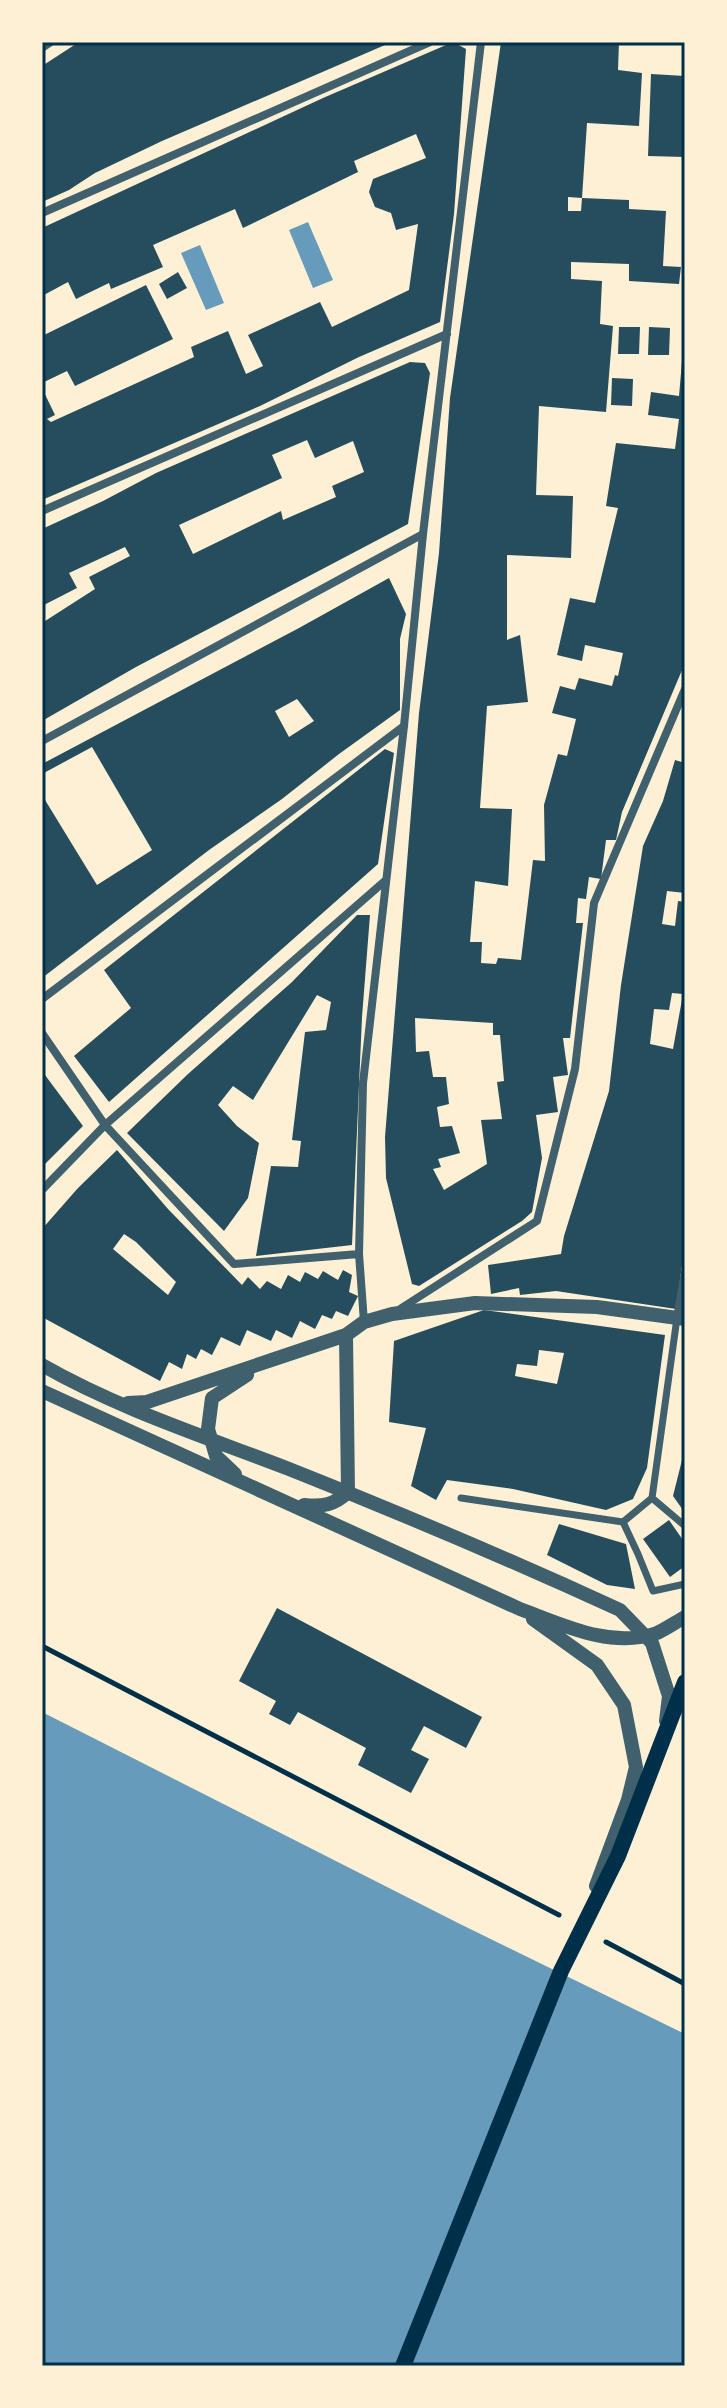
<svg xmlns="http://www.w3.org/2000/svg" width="727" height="2408" font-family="Manrope,sans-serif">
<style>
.water{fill:#669bbc}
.building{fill:#264d5e;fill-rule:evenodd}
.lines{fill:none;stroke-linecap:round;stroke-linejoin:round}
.path{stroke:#003049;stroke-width:5}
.pedestrian{stroke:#3f606c;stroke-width:7}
.minor{stroke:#3f606c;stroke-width:8}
.tertiary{stroke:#3f606c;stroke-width:14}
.secondary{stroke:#003049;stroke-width:16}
.neatline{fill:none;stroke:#003049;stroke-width:3}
</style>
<rect width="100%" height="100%" fill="#fdf0d5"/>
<path class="water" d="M308,222l25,58 -20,8 -24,-58z
M200,245l24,58 -18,7 -25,-57z
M42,1712l418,212 225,110v332h-643z"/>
<path class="building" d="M79,42l150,1 163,-1 -230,99 -67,32 -26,17 -27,12v-136z
M453,42l13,7 -12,165 -14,108 -81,35 -99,49 -218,94v-112l13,27 -8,4 4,3 143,-65 -3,-10 37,-16 18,43 17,-8 -15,-31 72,-33 12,25 77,-37 9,-66 -22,6 -5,-17 -16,-6 -6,-15 4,-13 53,-21 -10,-24 -62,27 4,11 -115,56 -8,-19 -82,36 10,22 -52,22 -2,-6 -33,16 -8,-17 -26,14v-68l281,-130z
M501,42h118l-1,28 24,3 -3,53 -52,-3 -5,75 -14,-1v14h13l1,-13 47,2v9l37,2 -3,55 18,1 -2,17 -50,-3v-17l-58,-2v17l31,2 -2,43 13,2 -7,86 -67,-6 -3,89 37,1 -2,62 -64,-3v85l13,-5 8,67 -41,4 -7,102 32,1 -4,77 -33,-5 -5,61h12l-1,21 15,1 2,-6 23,2 12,-100 12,1 -1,-56 14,-51 9,2 9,-37 -24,-6 8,-27 15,4 4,-12 33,8 3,-11 3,1 5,-23 -38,-8 -3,16 -25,-6 13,-57 25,5 23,-95 -12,-2 10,-63 59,6 4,-30 -31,-4 3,-23 28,4 4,-46h2v313l-63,149 -6,28h-10l-5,39 -12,-2 -3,22 -8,-1 -2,25h7l-13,115h-7l5,37 -15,2 5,35 -22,3 6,43 -10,54 -10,9 -103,65 -7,-2 -26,-106 -1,-41 34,-424 20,-160 11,-155zM415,1018l78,5v12h7l4,46 -7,1 5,37 -21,1 6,44 -43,26 -11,-21 8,-2 -3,-8 22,-6 -8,-27 -12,1 -3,-20 12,-3 -3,-27h-13l-4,-26 -13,1z
M651,74l34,2v81l-37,-1z
M178,272l9,16 -20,11 -8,-15z
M146,285l27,54 -98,47 -8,-15 -25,12v-47z
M619,327h21l-1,27h-21z
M649,327l21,1 -1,27h-21z
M410,362l15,1 5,10 -22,151 -272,143 -94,54v-98l53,-34 -6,-12 41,-21 -5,-9 -56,26 8,15 -35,18v-77l61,-28 53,-28zM307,440l8,18 38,-17 11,31 -32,14 4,11 -53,23 -2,-9 -88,43 -14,-29 103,-47 -10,-23z
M612,378l21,1 -1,27 -21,-1z
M389,578l17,36 -6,25v71l-61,44 -57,45 -73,51 -167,128v-183l55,90 55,-35 -60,-103 -50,27v-10l257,-136zM297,699l17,22 -25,16 -14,-26z
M385,749l9,4 -16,111 -269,238 -35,-46 57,-48 -27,-38z
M675,760l10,3v130l-18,-2 -5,33 13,2 3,-25 7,1v342l-9,65 -120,-18 -36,4 -1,-7 -28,6 -3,-29 73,-11 3,-18 45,-145 12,-106 22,-139 20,-45zM672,993l11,1 -10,55 -23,-5 4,-35 15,1z
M357,915h13l-8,102 -10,228 -96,11 15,-90 27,1 3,-26 -9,-1 13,-108 21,-2 5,-28 -14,-7 -64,105 -20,-14 -15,19 19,21 22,17 -11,55 -24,33 -97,-98 61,-59 104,-92z
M42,1071l41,55 -41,41z
M117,1150l51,59 74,76 6,-8 12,12 7,-8 14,8 7,-14 12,7 5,-10 13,7 5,-8 15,9 5,-10 9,5 -3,17 9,4 -10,20 -12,-5 -4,8 -10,-4 -7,14 -15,-8 -8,17 -16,-8 -5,11 -24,-11 -7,16 -19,-9 -9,18 -11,-6 -5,10 -9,-5 -5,15 -13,-7 -9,19 -118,-64v-88l36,-41zM124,1234l12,8 40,40 -8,13 -55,-46z
M484,1310l181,25 -18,133 -14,31 -27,11 -93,-21 -66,-9 -11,20 -25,-14 15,-58 -37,-6 5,-81zM539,1350l25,3 -7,31 -42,-8 2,-12 20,2z
M684,1452h1v61l-12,-17z
M669,1520l16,23v23l-15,11 -27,-38z
M559,1524l67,20 9,45 -28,-4 -60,-30z
M277,1608l205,109 -16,31 -42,-22 -13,24 18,9 -18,34 -53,-28 8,-17 -68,-36 -8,13 -21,-11 7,-13 -37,-20z"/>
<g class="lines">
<path class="path" d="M42,1646l517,269
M606,1942l79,42"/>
<path class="pedestrian" d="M461,1498l162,24 29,-24 25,-180
M652,1498l33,28
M623,1522l15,32 15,37 32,-7"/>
<path class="minor" d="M42,48l9,-6
M42,213l388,-171
M42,511l405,-177
M42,741l381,-207
M42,999l362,-273
M42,1033l63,92 129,139 125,-10
M42,1190l63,-65 281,-245
M400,1309l137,-88 38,-152 19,-166 91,-214
M677,1318l8,-46
M364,1322l-5,-68 4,-171 41,-357 19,-192 58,-492"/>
<path class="tertiary" d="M42,1365c77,44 164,72 247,104 111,44 222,91 331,141l32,33 17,53 -3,25
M42,1391l478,218c43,16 91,40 137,24 9,-4 19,-11 28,-16
M128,1403l19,-1 199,-67 18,-13 28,-8 83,-11 122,4 88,12
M235,1474l-19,-18 -8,-27 4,-31 35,-23
M304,1505c19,2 30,0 44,-13l-2,-157
M533,1619l64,46 27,40 12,62 -8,33 -32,86"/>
<path class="secondary" d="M403,2366l158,-395 57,-115 67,-174"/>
</g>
<rect width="727" height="2408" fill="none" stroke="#fdf0d5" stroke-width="88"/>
<rect x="44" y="44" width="639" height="2320" class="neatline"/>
</svg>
